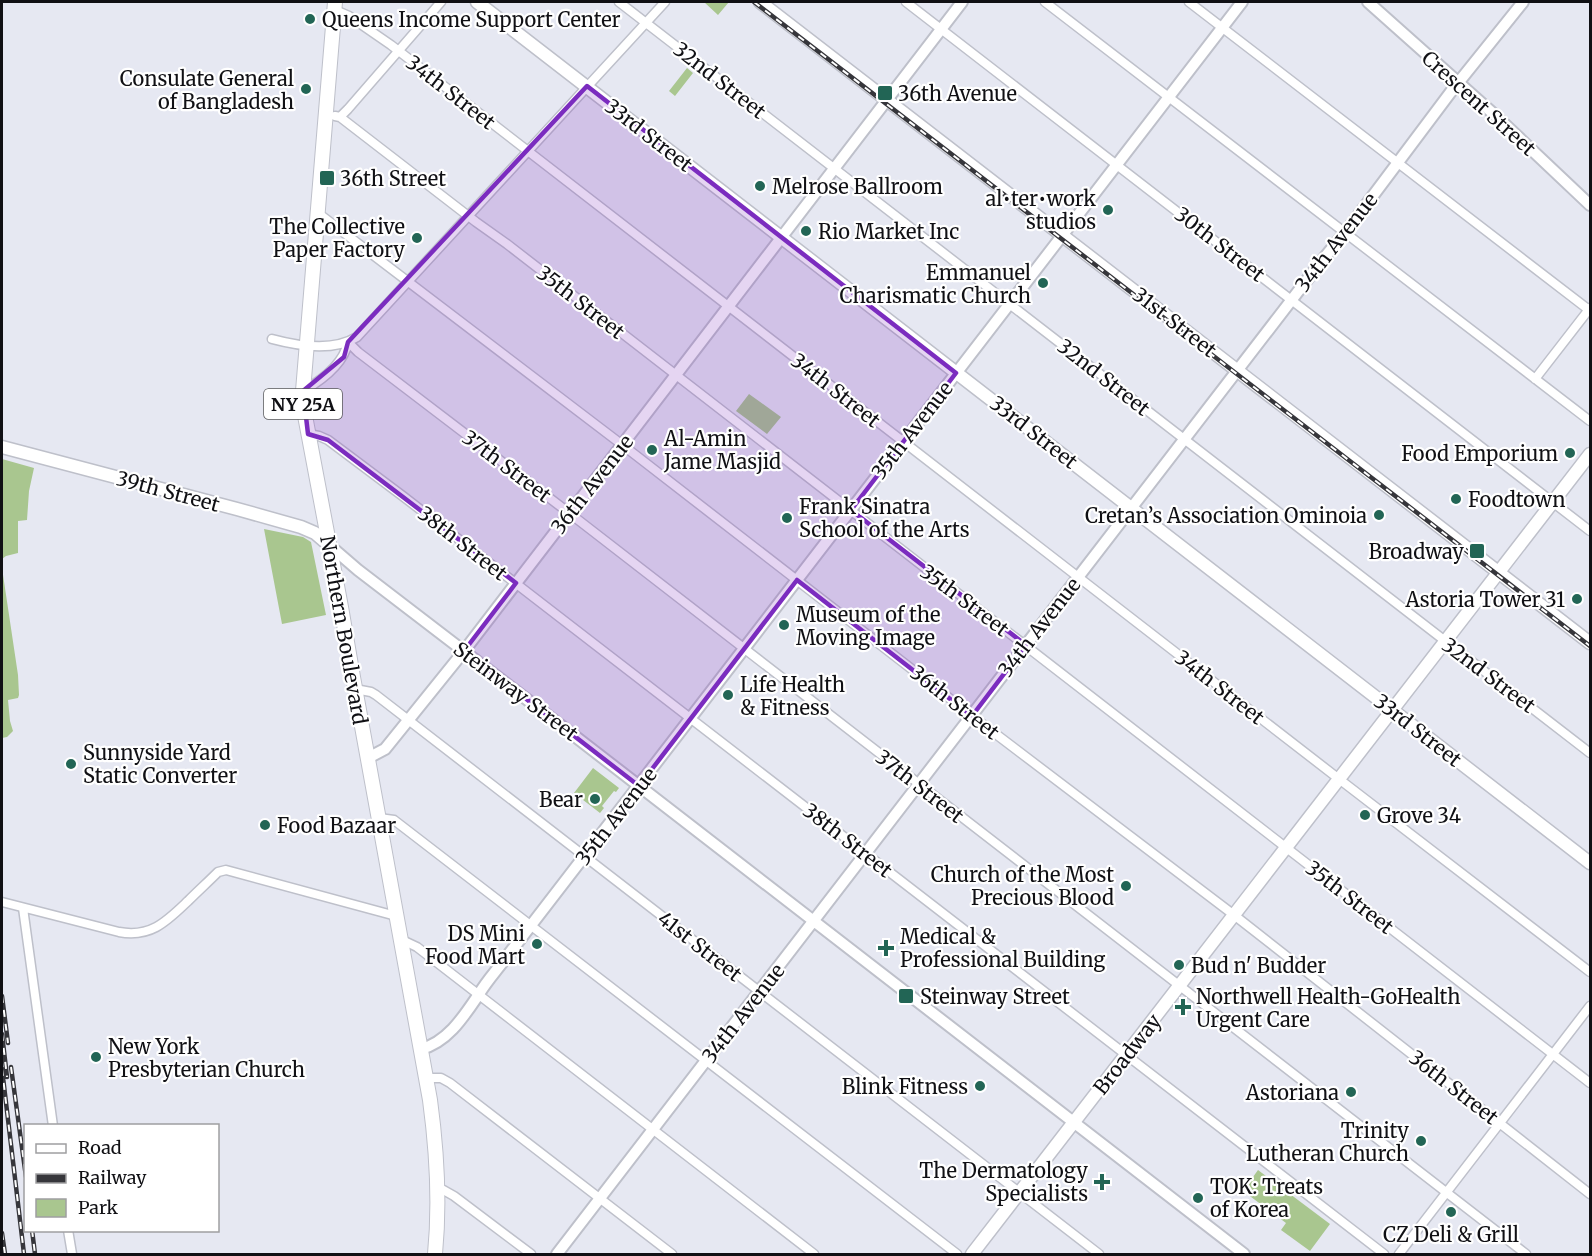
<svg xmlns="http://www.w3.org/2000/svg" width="1592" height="1256" font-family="Merriweather,serif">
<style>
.green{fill:#a9c68f}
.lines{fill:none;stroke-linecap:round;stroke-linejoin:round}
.minor-casing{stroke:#bec0ca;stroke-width:11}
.tertiary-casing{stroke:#bec0ca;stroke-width:14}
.secondary-casing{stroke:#bec0ca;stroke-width:15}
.primary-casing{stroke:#bec0ca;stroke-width:16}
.minor{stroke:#fff;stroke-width:8}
.tertiary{stroke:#fff;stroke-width:10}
.secondary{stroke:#fff;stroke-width:12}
.primary{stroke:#fff;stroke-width:14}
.rail-casing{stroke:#36363b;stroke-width:4.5}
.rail{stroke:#fff;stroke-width:2;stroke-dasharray:7;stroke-linecap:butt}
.marked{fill:#7b2cbf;fill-opacity:0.2;stroke:#7b2cbf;stroke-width:4.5;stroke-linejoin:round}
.poi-dot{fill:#226555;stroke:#fff;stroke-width:2}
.labels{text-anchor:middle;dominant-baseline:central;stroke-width:4.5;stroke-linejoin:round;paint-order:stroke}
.shield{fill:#fff;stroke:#58585a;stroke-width:1.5}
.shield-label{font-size:18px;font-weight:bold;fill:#101014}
.poi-label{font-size:20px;fill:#101014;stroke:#fff;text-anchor:start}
.street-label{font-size:20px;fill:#101014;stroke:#fff}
</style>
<rect width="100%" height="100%" fill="#e6e8f2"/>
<path class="green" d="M704,2h25l-11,13z
M687,68l6,5 -18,23 -6,-5z
M749,394l32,23 -14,17 -31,-23z
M2,459l32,9 -5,23 -2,29 -9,1v32l-12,3 -4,3z
M264,529l39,8 8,5 15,73 -44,9z
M2,568l16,107 1,20 -1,3 -10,2 2,21 3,10 -6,6 -5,1z
M593,768l26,20 -3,4 -2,-1 -12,15 2,2 -4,5 -26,-20z
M1258,1170l72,54 -20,27 -29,-21 5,-7 -43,-32z"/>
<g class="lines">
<g class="minor-casing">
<path id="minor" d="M619,2l971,751
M906,2l684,529
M1045,2l545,419
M1189,2l400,308
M335,10l14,6 42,29 948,734 251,193
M335,116l5,1 8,-8 93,-107
M340,117l136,105 31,22 1083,839
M318,213l311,237 351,272 254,193 356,279
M272,339c26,7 61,13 85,-2l308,-335
M348,342l10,10 219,167 949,735
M1535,379l55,-71
M303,391c19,-11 41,-27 45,-49
M308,434l11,2 9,4 76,57 980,757
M355,689l16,3 5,3 723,559
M379,818l15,2 563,434
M2,902l117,30c32,6 48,-11 69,-31 10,-10 20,-19 30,-29l8,-2 170,46
M23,908l30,218
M400,939l17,8 397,307
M426,1078h15l9,5 222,171
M438,1187l16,9 77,58
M68,1230l4,24
M1399,1254l191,-248"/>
</g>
<g class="tertiary-casing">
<path id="tertiary" d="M1368,2l129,115 93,88
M329,545l29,25 214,164 672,520
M368,758l17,-9 79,-98 498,-649
M421,1049c27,-7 43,-33 58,-55 7,-12 17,-23 26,-35l737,-957
M557,1254l763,-991 31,-38 99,-132 73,-91"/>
</g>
<g class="secondary-casing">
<path id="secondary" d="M477,2l1113,861
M760,2l830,641
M2,447l235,62 64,18 14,6 14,12
M972,1254l618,-800"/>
</g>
<g class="primary-casing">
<path id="primary" d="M335,2l-32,389v14l38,202 12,70 77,423c7,52 10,103 5,154"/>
</g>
<use href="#minor" class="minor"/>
<use href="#tertiary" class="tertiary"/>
<use href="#secondary" class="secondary"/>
<use href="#primary" class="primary"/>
<g class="rail-casing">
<path id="rail" d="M754,2l836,644
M2,996l6,47
M2,1034l5,43
M11,1067l15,110
M2,1069l22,185
M32,1230l3,24
M2,1233l3,21"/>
</g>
<use href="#rail" class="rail"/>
</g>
<path class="marked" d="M587,86l369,287 -105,137 175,135 -54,71 -175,-136 -158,206 -175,-135 52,-68 -188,-143 -20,-6 -5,-43 41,-34 4,-15z"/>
<g class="poi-dot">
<circle cx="310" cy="19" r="6"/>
<circle cx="306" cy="89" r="6"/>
<rect x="877" y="85" width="16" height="16" rx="3"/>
<rect x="319" y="170" width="16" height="16" rx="3"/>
<circle cx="760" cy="186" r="6"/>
<circle cx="1108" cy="210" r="6"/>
<circle cx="806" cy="231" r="6"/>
<circle cx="417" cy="238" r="6"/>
<circle cx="1043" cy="283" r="6"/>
<circle cx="652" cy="450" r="6"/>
<circle cx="1570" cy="453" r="6"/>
<circle cx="1456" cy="499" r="6"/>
<circle cx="1379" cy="515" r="6"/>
<circle cx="787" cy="518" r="6"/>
<rect x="1469" y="543" width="16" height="16" rx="3"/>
<circle cx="1577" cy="599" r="6"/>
<circle cx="784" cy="625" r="6"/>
<circle cx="728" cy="695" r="6"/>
<circle cx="71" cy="764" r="6"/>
<circle cx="595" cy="799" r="6"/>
<circle cx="1365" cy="815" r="6"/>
<circle cx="265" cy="825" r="6"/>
<circle cx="1126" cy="886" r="6"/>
<circle cx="537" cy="944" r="6"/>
<path d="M883 939h6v6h6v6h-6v6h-6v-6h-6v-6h6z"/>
<circle cx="1179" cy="965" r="6"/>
<rect x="898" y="988" width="16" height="16" rx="3"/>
<path d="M1180 998h6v6h6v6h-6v6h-6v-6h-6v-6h6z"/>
<circle cx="96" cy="1057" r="6"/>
<circle cx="980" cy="1086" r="6"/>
<circle cx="1351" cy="1092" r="6"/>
<circle cx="1421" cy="1141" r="6"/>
<path d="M1099 1173h6v6h6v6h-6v6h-6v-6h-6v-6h6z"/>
<circle cx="1198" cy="1198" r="6"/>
<circle cx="1451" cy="1212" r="6"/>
</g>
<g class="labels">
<rect class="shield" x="264" y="389" width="78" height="30" rx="4.5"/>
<g class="shield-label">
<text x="303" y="404">NY 25A</text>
</g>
<g class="poi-label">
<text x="322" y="19">Queens Income Support Center</text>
<text x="294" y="78" text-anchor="end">Consulate General<tspan x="294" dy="23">of Bangladesh</tspan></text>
<text x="898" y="93">36th Avenue</text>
<text x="340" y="178">36th Street</text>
<text x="772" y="186">Melrose Ballroom</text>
<text x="1096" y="198" text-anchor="end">al•ter•work<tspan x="1096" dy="23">studios</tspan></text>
<text x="405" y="226" text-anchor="end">The Collective<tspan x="405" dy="23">Paper Factory</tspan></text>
<text x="818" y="231">Rio Market Inc</text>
<text x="1031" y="272" text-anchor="end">Emmanuel<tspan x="1031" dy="23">Charismatic Church</tspan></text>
<text x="664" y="438">Al-Amin<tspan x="664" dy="23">Jame Masjid</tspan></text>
<text x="1558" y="453" text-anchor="end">Food Emporium</text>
<text x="1468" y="499">Foodtown</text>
<text x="799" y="506">Frank Sinatra<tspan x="799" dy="23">School of the Arts</tspan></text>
<text x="1367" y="515" text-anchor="end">Cretan’s Association Ominoia</text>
<text x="1464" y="551" text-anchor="end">Broadway</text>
<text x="1565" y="599" text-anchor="end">Astoria Tower 31</text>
<text x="796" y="614">Museum of the<tspan x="796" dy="23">Moving Image</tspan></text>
<text x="740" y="684">Life Health<tspan x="740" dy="23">&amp; Fitness</tspan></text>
<text x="83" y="752">Sunnyside Yard<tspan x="83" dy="23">Static Converter</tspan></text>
<text x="583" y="799" text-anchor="end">Bear</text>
<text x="1377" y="815">Grove 34</text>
<text x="277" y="825">Food Bazaar</text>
<text x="1114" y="874" text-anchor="end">Church of the Most<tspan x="1114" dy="23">Precious Blood</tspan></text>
<text x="525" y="933" text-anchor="end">DS Mini<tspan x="525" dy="23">Food Mart</tspan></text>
<text x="900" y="936">Medical &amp;<tspan x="900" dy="23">Professional Building</tspan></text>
<text x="1191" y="965">Bud n' Budder</text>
<text x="920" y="996">Steinway Street</text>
<text x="1196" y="996">Northwell Health-GoHealth<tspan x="1196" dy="23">Urgent Care</tspan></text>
<text x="108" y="1046">New York<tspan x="108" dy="23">Presbyterian Church</tspan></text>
<text x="968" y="1086" text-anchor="end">Blink Fitness</text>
<text x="1339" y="1092" text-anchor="end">Astoriana</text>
<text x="1409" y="1130" text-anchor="end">Trinity<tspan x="1409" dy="23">Lutheran Church</tspan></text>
<text x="1088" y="1170" text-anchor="end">The Dermatology<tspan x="1088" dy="23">Specialists</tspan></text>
<text x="1210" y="1186">TOK: Treats<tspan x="1210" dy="23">of Korea</tspan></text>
<text x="1451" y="1234" text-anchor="middle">CZ Deli &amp; Grill</text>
</g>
<g class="street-label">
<text transform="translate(720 80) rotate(38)">32nd Street</text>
<text transform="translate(451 92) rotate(38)">34th Street</text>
<text transform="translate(1479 103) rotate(42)">Crescent Street</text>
<text transform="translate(649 135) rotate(38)">33rd Street</text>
<text transform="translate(1336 242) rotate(-52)">34th Avenue</text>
<text transform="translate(1220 244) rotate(38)">30th Street</text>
<text transform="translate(581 302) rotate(38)">35th Street</text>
<text transform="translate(1175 322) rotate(38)">31st Street</text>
<text transform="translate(1104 377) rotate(38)">32nd Street</text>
<text transform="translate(836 390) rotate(38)">34th Street</text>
<text transform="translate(912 430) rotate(-52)">35th Avenue</text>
<text transform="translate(1034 432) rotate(38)">33rd Street</text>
<text transform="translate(507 466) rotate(37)">37th Street</text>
<text transform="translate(592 484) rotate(-52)">36th Avenue</text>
<text transform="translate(168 491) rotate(15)">39th Street</text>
<text transform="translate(463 543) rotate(38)">38th Street</text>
<text transform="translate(965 600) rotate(37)">35th Street</text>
<text transform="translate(1039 627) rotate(-52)">34th Avenue</text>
<text transform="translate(344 630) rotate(80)">Northern Boulevard</text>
<text transform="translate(1489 675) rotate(37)">32nd Street</text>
<text transform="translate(1220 687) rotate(38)">34th Street</text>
<text transform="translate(516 691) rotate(37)">Steinway Street</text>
<text transform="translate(955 702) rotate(38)">36th Street</text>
<text transform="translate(1418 730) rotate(38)">33rd Street</text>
<text transform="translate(920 786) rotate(38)">37th Street</text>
<text transform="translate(616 816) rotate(-52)">35th Avenue</text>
<text transform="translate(848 840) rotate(38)">38th Street</text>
<text transform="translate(1350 897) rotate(38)">35th Street</text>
<text transform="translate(700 946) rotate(38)">41st Street</text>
<text transform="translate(743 1013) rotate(-52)">34th Avenue</text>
<text transform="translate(1127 1054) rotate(-52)">Broadway</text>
<text transform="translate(1454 1087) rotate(38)">36th Street</text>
</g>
</g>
<rect width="1592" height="1256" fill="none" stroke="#101014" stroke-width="6"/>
<rect x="24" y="1124" width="195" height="108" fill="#ffffff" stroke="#9f9fa1" stroke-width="1.5"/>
<rect x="36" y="1144" width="30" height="9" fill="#ffffff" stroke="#9f9fa1" stroke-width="1.5"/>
<text x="78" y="1154" font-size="18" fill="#101014">Road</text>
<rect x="36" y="1174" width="30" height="9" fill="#36363b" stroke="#9f9fa1" stroke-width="1.5"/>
<text x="78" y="1184" font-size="18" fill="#101014">Railway</text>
<rect x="36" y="1199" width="30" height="18" fill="#a9c68f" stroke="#9f9fa1" stroke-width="1.5"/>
<text x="78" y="1214" font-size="18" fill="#101014">Park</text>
</svg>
